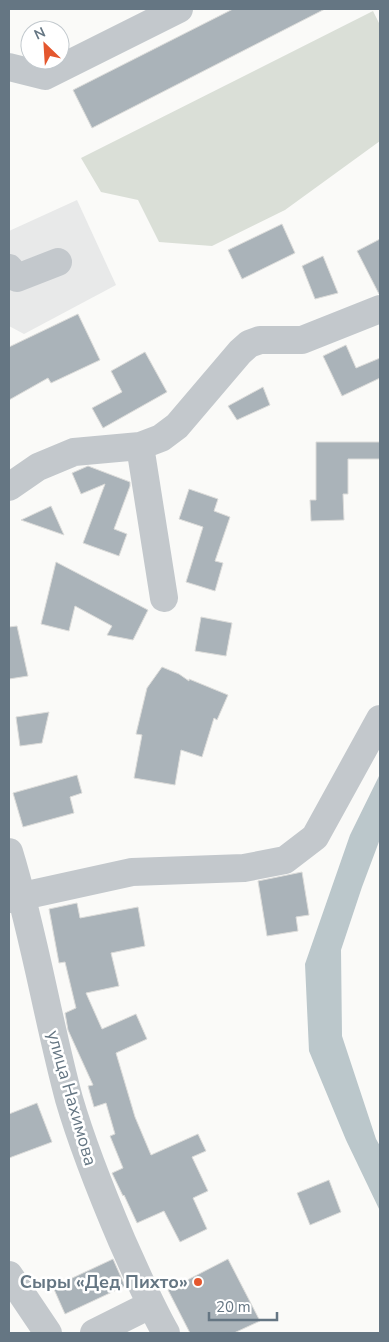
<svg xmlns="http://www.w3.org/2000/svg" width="389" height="1342" font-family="'Nunito Sans',sans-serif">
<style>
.built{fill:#e8e9e9}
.green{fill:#dadfd7}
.water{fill:#bbc7cb}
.building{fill:#aab3b9;stroke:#dcdcda}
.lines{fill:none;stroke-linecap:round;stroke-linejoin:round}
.minor{stroke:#c3c8cc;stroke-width:28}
.poi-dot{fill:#e4572e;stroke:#fff;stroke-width:2}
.labels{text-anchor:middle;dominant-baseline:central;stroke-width:5;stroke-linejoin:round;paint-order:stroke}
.street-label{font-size:18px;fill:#657683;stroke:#fff}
.poi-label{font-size:18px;font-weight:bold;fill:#657683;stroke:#fff;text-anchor:end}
</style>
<rect width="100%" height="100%" fill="#fafaf8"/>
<path class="built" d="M77,200l39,85 -92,49 -15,-8v-95z"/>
<path class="green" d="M373,11l7,14v116l-95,69 -73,36 -53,-4 -21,-42 -37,-8 -20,-34z"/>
<path class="water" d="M380,774v65l-18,48 -21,63 1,86 34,103 4,7v65l-34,-71 -37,-89 -4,-87 45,-129z"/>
<path class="building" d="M233,9h92l-233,119 -19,-38z
M282,224l13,29 -53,26 -14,-29z
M380,239v55h-1l-22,-43z
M323,256l15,37 -23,6 -13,-33z
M78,314l22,46 -49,23 -3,-5 -39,22v-53z
M346,345l10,23 24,-10v20l-38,18 -19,-40z
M145,352l22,40 -64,36 -11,-20 30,-16 -11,-21z
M263,387l7,18 -33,15 -9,-14z
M316,442h64v17h-32v35h-5l1,26 -33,1 -1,-21h6z
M88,466l42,16v4l-16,43 13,5 -8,22 -36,-13 22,-59 -24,10 -9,-21z
M189,489l29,10 -4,12 16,6 -15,44 8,2 -8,28 -29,-9 17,-55 -24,-8z
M51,506l13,29 -43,-15z
M56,562l92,48 -15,30 -26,-5 5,-9 -37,-20 -6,25 -28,-7z
M201,617l31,6 -6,33 -31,-5z
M17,626l11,50 -19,3v-52z
M162,667l17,7 10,7v-2l39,16 -11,25 -3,-2 -12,39 -21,-7 -6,35 -41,-7 8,-43 -6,-1 11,-46z
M49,712l-7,31 -22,3 -4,-29z
M77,775l5,18 -12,4 4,16 -51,14 -10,-34z
M302,872l7,43 -13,2 2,14 -31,5 -9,-55z
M77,903l3,15 58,-11 7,39 -34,7 8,33 -33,7 16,36 34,-15 11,25 -31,14 19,64 16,38 47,-21 8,17 -14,6 16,34 -15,7 14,31 -27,13 -16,-31 -27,12 -13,-28 -1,1 -11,-23 11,-5 -13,-32 5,-2 -9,-31 -12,4 -6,-21 5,-1 -25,-55 -3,-17 11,-5 -11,-46 -6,1 -10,-54z
M37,1103l15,39 -43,16v-44z
M329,1180l12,32 -31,13 -13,-32z
M113,1259l12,27 -60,28 -12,-27z
M228,1259l32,62 -26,12h-44l-22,-43z"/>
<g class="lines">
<path class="minor" d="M9,67l36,9 134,-67
M9,268l8,10 41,-16
M140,446l24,152
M9,487l29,-20 36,-15 66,-6 21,-8 16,-12 63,-74 9,-8 11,-4h42l78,-31
M9,852c25,81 38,165 60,247 14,48 33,95 53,142 14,31 27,62 44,92
M9,899l123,-27 112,-4 41,-8 30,-23 65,-118
M9,1275l39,58
M94,1333l56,-28"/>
</g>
<circle class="poi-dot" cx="198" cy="1282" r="5"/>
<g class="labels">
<g class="street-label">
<text transform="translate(72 1098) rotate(74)">улица Нахимова</text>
</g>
<g class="poi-label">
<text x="188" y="1282">Сыры «Дед Пихто»</text>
</g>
</g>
<rect width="389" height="1342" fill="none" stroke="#657683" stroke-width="20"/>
<g transform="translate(45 45) rotate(335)"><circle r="24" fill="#ffffff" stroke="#c1c8cd"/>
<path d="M0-4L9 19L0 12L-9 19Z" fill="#e4572e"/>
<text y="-8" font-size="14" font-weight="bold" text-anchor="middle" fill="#657683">N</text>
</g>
<path d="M209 1312v8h68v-8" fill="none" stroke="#657683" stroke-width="2.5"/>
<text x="216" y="1312" font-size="15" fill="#657683" stroke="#ffffff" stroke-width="4" paint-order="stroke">20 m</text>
</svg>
